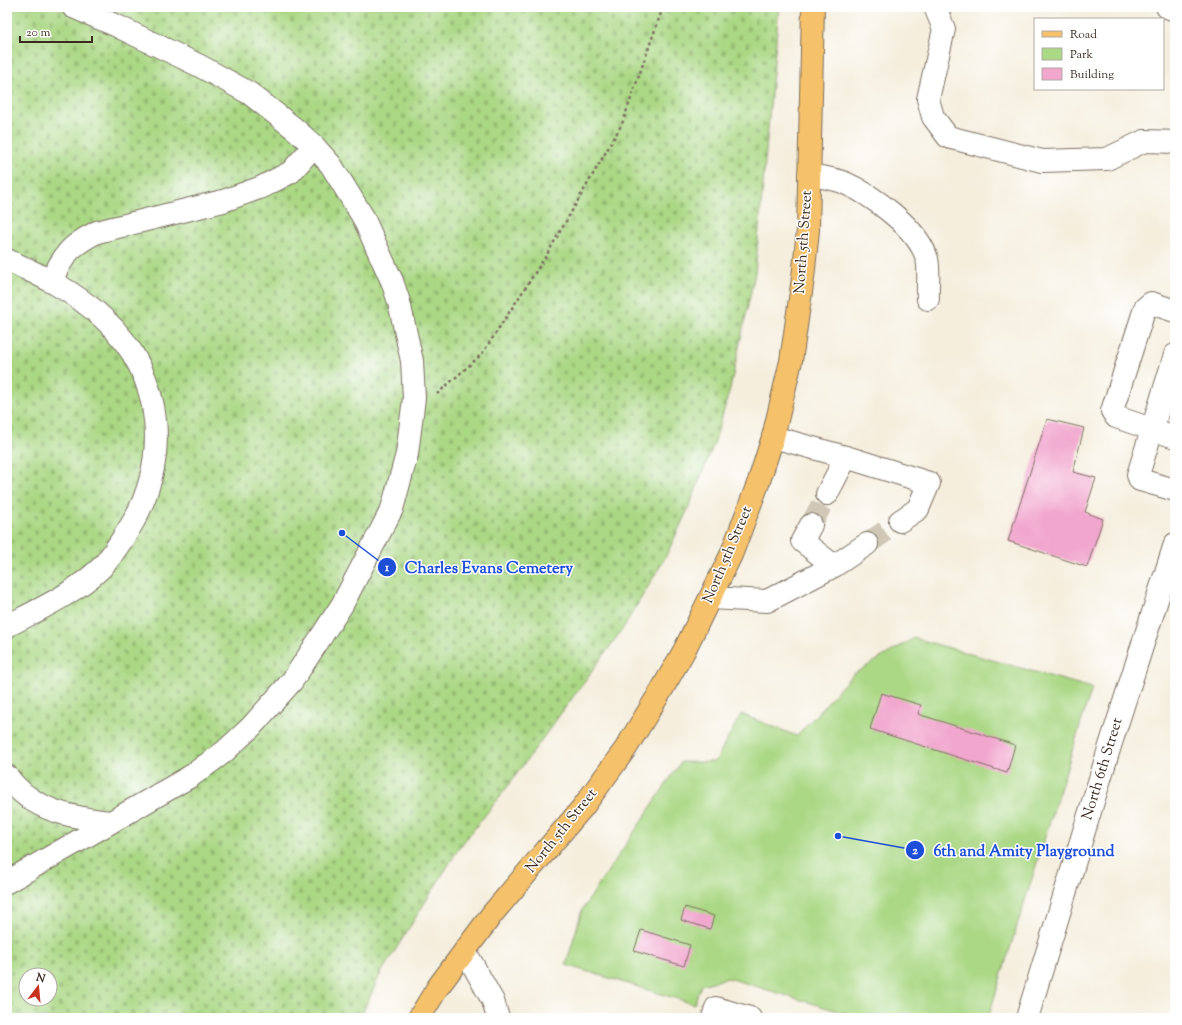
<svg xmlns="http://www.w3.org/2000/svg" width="1182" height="1025" font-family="'Sorts Mill Goudy',serif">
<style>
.cemetery{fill:url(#cemetery-stones);stroke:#738152;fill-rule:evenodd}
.park{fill:#abd885;stroke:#738152}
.building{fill:#f1a6cd}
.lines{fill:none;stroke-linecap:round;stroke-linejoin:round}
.minor-tunnel{stroke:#d0c7b7;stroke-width:22;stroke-dasharray:22 11;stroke-linecap:butt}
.minor-casing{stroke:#7c6f61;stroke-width:24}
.major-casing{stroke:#7c6f61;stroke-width:24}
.path{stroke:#7c6f61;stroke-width:2.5;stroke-dasharray:3 3;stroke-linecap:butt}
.minor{stroke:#fff;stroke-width:22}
.major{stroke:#f5c16b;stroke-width:22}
.labels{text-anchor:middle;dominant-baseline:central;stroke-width:3;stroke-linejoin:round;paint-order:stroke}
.street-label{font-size:15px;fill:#3b2a1e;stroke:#fff}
.leader{fill:none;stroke:#1d4ed8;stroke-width:1.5}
.callout-dot{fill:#1d4ed8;stroke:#fff;stroke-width:1.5}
.mark-label{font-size:12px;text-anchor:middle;font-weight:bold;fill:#fff}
.callout-label{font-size:16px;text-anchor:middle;font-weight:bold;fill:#1d4ed8;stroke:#fff;stroke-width:3;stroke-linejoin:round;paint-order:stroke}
</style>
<defs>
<pattern id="cemetery-stones" width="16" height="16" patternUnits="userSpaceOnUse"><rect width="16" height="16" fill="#abd885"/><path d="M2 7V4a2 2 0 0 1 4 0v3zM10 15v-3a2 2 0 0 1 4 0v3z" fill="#94ba72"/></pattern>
</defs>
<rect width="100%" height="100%" fill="#fff"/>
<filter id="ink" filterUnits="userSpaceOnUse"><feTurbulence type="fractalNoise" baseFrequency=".025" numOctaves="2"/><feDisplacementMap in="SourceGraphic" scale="8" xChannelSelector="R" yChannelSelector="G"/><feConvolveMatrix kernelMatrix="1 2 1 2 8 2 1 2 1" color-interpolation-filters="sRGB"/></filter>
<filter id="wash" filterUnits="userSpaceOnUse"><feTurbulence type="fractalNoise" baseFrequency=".012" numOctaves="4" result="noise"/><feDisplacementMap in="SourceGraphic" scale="16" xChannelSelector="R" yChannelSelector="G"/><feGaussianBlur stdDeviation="0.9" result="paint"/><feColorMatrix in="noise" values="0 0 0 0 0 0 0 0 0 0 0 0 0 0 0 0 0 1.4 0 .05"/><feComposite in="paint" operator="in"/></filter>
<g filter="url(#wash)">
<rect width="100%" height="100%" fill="#f5eedd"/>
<path class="cemetery" d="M7,7h772l-24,266 -25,116 -15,52 -26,66 -24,51 -43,72 -120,164 -43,54 -78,125 -21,45h-353zM26,975h24v24h-24z"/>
<path class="park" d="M914,638l178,50 -104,330h-127l-133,-40 -27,7 -7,19 -128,-39 16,-55 99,-148h34l26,-48 56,22 55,-61z"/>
<g id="blocks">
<path class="building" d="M1047,419l37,9 -11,44 23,6 -11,34 18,7 -16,48 -79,-26z
M881,693l40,12 -3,9 97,31 -8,28 -137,-44z
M685,907l29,9 -4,13 -29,-9z
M641,930l49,15 -6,21 -50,-15z"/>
</g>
</g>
<g filter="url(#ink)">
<use href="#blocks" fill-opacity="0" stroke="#7c6f61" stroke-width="1"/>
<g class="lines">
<path class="minor-tunnel" d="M811,525l16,-31
M867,544l33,-23"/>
<g class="minor-casing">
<path id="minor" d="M935,7l9,22 -16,70 5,18 15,20 94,24 65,-2 37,-18 31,1
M1167,7l8,3
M809,175c11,2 25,3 36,8 27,12 74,46 82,76 3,12 0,28 1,40
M7,260c34,15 68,32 96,58 63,57 69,148 22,217 -7,11 -14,22 -23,32 -27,26 -62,42 -95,59
M51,280c15,-27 17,-33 46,-48l126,-31 39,-14 29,-15 23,-26
M1175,311l-24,-8 -6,5 -33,103 4,6 59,20
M1175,355l-37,120 2,5 35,10
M773,437l73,20 83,26 -11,26 -18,12
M827,494l19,-37
M811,525l-9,16 32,25
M710,598l57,3 67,-35 33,-22
M7,776c25,35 63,41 103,46
M7,882l184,-106 33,-24 27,-25 41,-46 50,-76 50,-96 15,-55 7,-56 -2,-37 -13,-59 -7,-21 -29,-64 -32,-52 -17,-19 -19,-17 -46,-36 -49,-27 -83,-40 -44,-19
M465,951l28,50 5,17
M713,1018l3,-10 34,10
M1027,1018l83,-272 65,-202"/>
</g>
<g class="major-casing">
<path id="major" d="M419,1018l19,-31 55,-74 90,-106 43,-59 35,-57 23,-40 47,-96 28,-74 14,-44 18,-76 12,-83 5,-48 5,-223"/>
</g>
<path class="path" d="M437,394l45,-40 64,-98 76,-132 41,-117"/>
<use href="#minor" class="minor"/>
<use href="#major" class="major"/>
</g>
</g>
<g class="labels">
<g class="street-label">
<text transform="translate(804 242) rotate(-86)">North 5th Street</text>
<text transform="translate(728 555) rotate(-67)">North 5th Street</text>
<text transform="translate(1103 769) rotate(-73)">North 6th Street</text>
<text transform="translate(562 831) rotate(-51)">North 5th Street</text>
</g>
</g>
<path class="leader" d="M342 533L387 567M838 836L915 850"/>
<g class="callout-dot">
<circle cx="342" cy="533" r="4"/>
<circle cx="838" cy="836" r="4"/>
<circle cx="387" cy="567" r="10"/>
<circle cx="915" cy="850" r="10"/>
</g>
<g class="mark-label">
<text x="387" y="571">1</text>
<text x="915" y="854">2</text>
</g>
<g class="callout-label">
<text x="489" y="573">Charles Evans Cemetery</text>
<text x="1024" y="856">6th and Amity Playground</text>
</g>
<rect width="1182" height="1025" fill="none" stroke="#fff" stroke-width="24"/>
<rect x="1034" y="18" width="130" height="72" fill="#ffffff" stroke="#b1aaa5"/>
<rect x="1042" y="31" width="20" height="6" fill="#f5c16b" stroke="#b1aaa5"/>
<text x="1070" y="38" font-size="12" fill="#3b2a1e">Road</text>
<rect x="1042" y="48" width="20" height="12" fill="#abd885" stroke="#b1aaa5"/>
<text x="1070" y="58" font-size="12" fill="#3b2a1e">Park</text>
<rect x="1042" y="68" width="20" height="12" fill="#f1a6cd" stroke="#b1aaa5"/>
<text x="1070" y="78" font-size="12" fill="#3b2a1e">Building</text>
<g transform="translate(38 987) rotate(16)"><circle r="19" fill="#ffffff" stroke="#b1aaa5"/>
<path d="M0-3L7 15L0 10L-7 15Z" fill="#c8321e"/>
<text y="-6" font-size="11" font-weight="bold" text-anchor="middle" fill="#3b2a1e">N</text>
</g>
<path d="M20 36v6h72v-6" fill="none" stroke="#3b2a1e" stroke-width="2"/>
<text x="26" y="36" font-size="12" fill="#3b2a1e" stroke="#ffffff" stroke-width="3" paint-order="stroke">20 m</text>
</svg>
